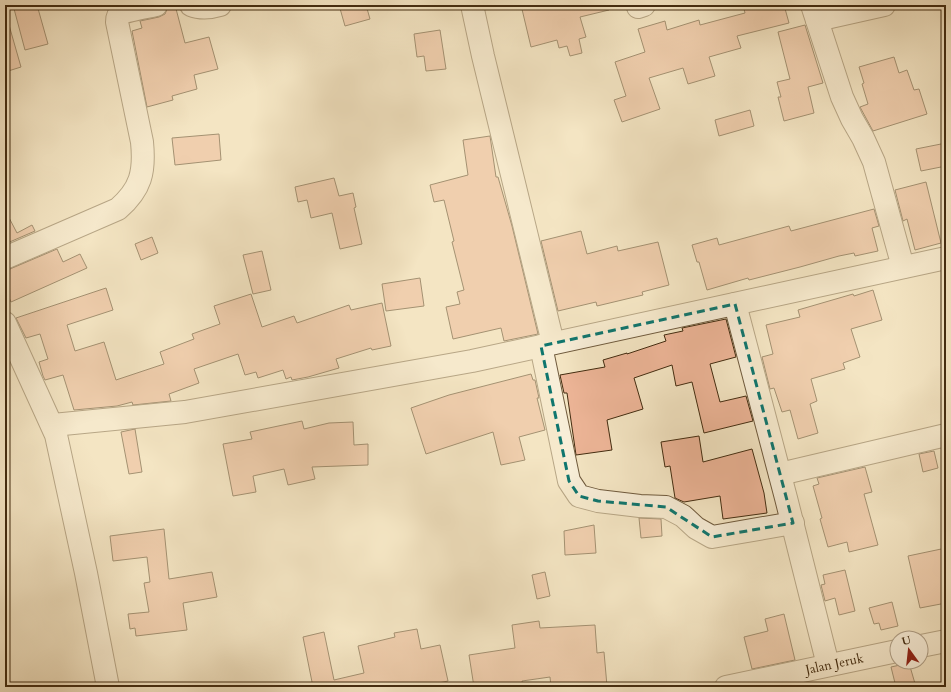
<svg xmlns="http://www.w3.org/2000/svg" width="951" height="692" font-family="Cardo,serif">
<style>
.building{fill:#ecb496;stroke:#432c10}
.lines{fill:none;stroke-linecap:round;stroke-linejoin:round}
.minor-casing{stroke:#6f5a3d;stroke-width:24}
.minor{stroke:#f8eed8;stroke-width:22}
.marked{fill:none;stroke:#0f766e;stroke-width:3;stroke-dasharray:8 5;stroke-linejoin:round}
.labels{text-anchor:middle;dominant-baseline:central;stroke-width:3.5;stroke-linejoin:round;paint-order:stroke}
.street-label{font-size:13px;fill:#432c10;stroke:#f8eed8}
</style>
<rect width="100%" height="100%" fill="#f4e5c3"/>
<filter id="stains"><feTurbulence type="fractalNoise" baseFrequency=".005" numOctaves="4"/><feColorMatrix values="0 0 0 0 .2 0 0 0 0 .09 0 0 0 0 .02 0 0 0 .5 -.17"/></filter>
<radialGradient id="worn" r=".72"><stop offset=".6" stop-color="#630" stop-opacity="0"/><stop offset="1" stop-color="#630" stop-opacity=".3"/></radialGradient>
<path class="building" d="M13,5h24l11,39 -23,6z
M175,5l10,38 24,-6 9,32 -24,6 3,14 -25,7 1,4 -26,7 -15,-76 10,-3 -2,-7 19,-4 6,-3 3,-7z
M339,5h27l4,14 -25,7z
M521,5h88v5l-29,7 6,20 -7,2 3,14 -12,3 -3,-10 -8,2 -2,-8 -26,7z
M743,5h41l5,18 -52,13 4,12 -32,9 6,19 -27,8 -5,-16 -34,10 11,31 -38,13 -8,-22 12,-4 -11,-34 30,-10 -7,-23 27,-8 2,9 32,-10 1,5 45,-12z
M5,25h4l12,42 -16,5z
M805,25l18,58 -15,4 6,26 -30,8 -6,-24h3l-4,-15 13,-3 -12,-47z
M440,30l6,39 -20,2 -2,-15 -7,1 -3,-23z
M894,57l5,16 8,-3 7,20 5,-1 8,25 -54,17 -13,-24 8,-3 -6,-20 2,-1 -5,-16z
M750,110l4,16 -35,10 -4,-16z
M219,134l2,26 -46,5 -3,-27z
M490,136l6,41h2l14,49 26,108 -34,7 -3,-13 -48,11 -7,-32 14,-3 -3,-12 7,-2 -12,-48 2,-1 -10,-41 -10,2 -4,-17 38,-10 -5,-35z
M946,143v23l-25,5 -5,-22z
M334,178l5,18 14,-3 3,14 -2,1 8,36 -22,5 -8,-36 -21,5 -4,-18 -9,2 -3,-15z
M926,182l15,61 -26,7 -8,-31 -4,2 -8,-31z
M874,209l5,17 -7,2 6,23 -23,5 -1,-3 -15,3 -39,11 -51,13 -1,-2 -41,12 -8,-28h-2l-5,-17 25,-7 2,7 70,-19 2,5z
M5,210l12,23 15,-8 3,6 -30,13z
M581,231l6,23 30,-8 1,5 40,-9 11,43 -27,7 1,3 -46,11 -1,-4 -38,9 -17,-70z
M152,237l6,16 -17,7 -6,-16z
M57,249l6,13 17,-8 7,14 -76,34 -6,-13v-19l5,-1z
M262,251l9,39 -18,4 -10,-39z
M420,278l4,28 -38,5 -4,-27z
M106,288l7,22 -46,15 8,26 29,-9 12,38 48,-16 -4,-12 34,-13 -2,-5 28,-10 -6,-18 37,-12 11,33 32,-11 3,7 52,-18 2,5 31,-7 9,43 -19,4 -1,-2 -35,11 3,9 -31,9 -16,3 -1,-3 -5,2 -3,-9 -25,8 -2,-6 -11,3 -7,-21 -44,15 5,14 -30,11 2,7 -38,4 -1,-3 -15,4 -43,4 -11,-35 -18,5 -2,-4 -4,-14 9,-3 -8,-25 -14,4 -10,-20z
M873,290l9,30 -31,9 9,28 -17,6 2,6 -34,10 6,22 -7,3 8,29 -20,6 -8,-29 -8,2 -8,-24 -4,1 -8,-32 11,-3 -7,-29 34,-8 -2,-7 55,-16 1,2z
M726,319l10,38 -26,7 10,38 26,-6 7,25 -49,12 -12,-51 -16,4 -4,-21 -38,13 9,31 -36,11 5,30 -36,5 -9,-62h-3l-4,-18 45,-8 -2,-7 24,-7v1l39,-13 -2,-6 19,-4 -1,-3z
M531,374l2,6h2l4,18h-2l8,32 -26,7 6,23 -24,5 -8,-33 -67,22 -15,-46 38,-13z
M302,421l2,8 25,-6 24,-1 1,23 14,-1v21l-56,2 3,12 -27,6 -4,-16 -31,7 3,16 -23,4 -10,-52 29,-5 -2,-7z
M135,429l7,43 -13,2 -8,-42z
M699,436l4,26 49,-13 12,44 3,20 -44,6 -3,-23 -36,6 -9,-4 -5,-32 -5,1 -4,-25z
M934,451l4,17 -15,4 -4,-18z
M865,467l7,25 -8,2 14,51 -29,7 -2,-10 -19,5 -8,-28 2,-1 -9,-32 6,-2 -2,-6z
M639,518l22,1 1,17 -21,2z
M594,525l2,28 -31,2 -1,-24z
M164,529l5,50 43,-7 5,25 -34,6 4,27 -51,6 -1,-8 -5,1 -2,-15 21,-2 -5,-29 6,-1 -3,-25 -34,4 -3,-25z
M946,548v55l-26,5 -12,-52z
M845,570l10,41 -16,4 -4,-17 -10,3 -4,-16 4,-1 -2,-9z
M545,572l5,24 -13,3 -5,-24z
M892,602l6,24 -17,4 -2,-7 -5,1 -5,-16z
M784,614l11,46 -43,9 -8,-32 24,-6 -3,-12z
M539,621l1,7 55,-3 2,28 7,-1 3,34 -56,1 -1,-10 -28,4 1,6h-49l-5,-32 46,-7 -3,-23z
M417,629l4,20 19,-4 8,36 -28,6h-107l-10,-50 21,-5 10,48 30,-7 -6,-27 37,-9 -1,-4z
M909,663l7,24h-20l-5,-20z"/>
<g class="lines">
<g class="minor-casing">
<g id="minor">
<path d="M191,5c10,4 19,3 29,0"/>
<path d="M472,5l11,51 70,287"/>
<path d="M812,5l30,92 10,22 11,19 11,24 29,105"/>
<path d="M638,7l6,-2"/>
<path d="M817,20l67,-15"/>
<path d="M5,258l113,-49c23,-20 27,-37 24,-67l-25,-120c0,-2 0,-4 1,-6 4,-5 30,-9 38,-11"/>
<path d="M735,304l51,194 42,167"/>
<path d="M5,323l51,112 30,138 22,114"/>
<path d="M541,346l28,135 10,15 19,5 42,5 26,1 17,9 13,12 16,9 81,-14"/>
<path d="M53,425l132,-13 287,-51 474,-103"/>
<path d="M780,474l166,-39"/>
<path d="M921,646l25,-5"/>
<path id="s1" d="M726,687l171,-36"/>
</g>
</g>
<use href="#minor" class="minor"/>
</g>
<path d="M0 0H951V692H0ZM735,304l58,219 -81,14 -46,-30 -68,-6 -19,-5 -10,-15 -28,-135z" fill="#f4e5c3" fill-opacity=".55" fill-rule="evenodd"/>
<path class="marked" d="M735,304l58,219 -81,14 -46,-30 -68,-6 -19,-5 -10,-15 -28,-135z"/>
<g class="labels">
<g class="street-label">
<text stroke="none"><textPath href="#s1" startOffset="111">Jalan Jeruk</textPath></text>
</g>
</g>
<rect width="951" height="692" fill="none" stroke="#f4e5c3" stroke-width="20"/>
<rect x="6" y="6" width="939" height="680" fill="none" stroke="#432c10" stroke-width="2"/>
<rect x="10" y="10" width="931" height="672" fill="none" stroke="#432c10"/>
<g transform="translate(909 650) rotate(345)"><circle r="19" fill="#f8eed8" stroke="#b0a088"/>
<path d="M0-3L7 15L0 10L-7 15Z" fill="#8f2418"/>
<text y="-6" font-size="11" font-weight="bold" text-anchor="middle" fill="#432c10">U</text>
</g>
<rect width="100%" height="100%" filter="url(#stains)"/>
<rect width="100%" height="100%" fill="url(#worn)"/>
</svg>
